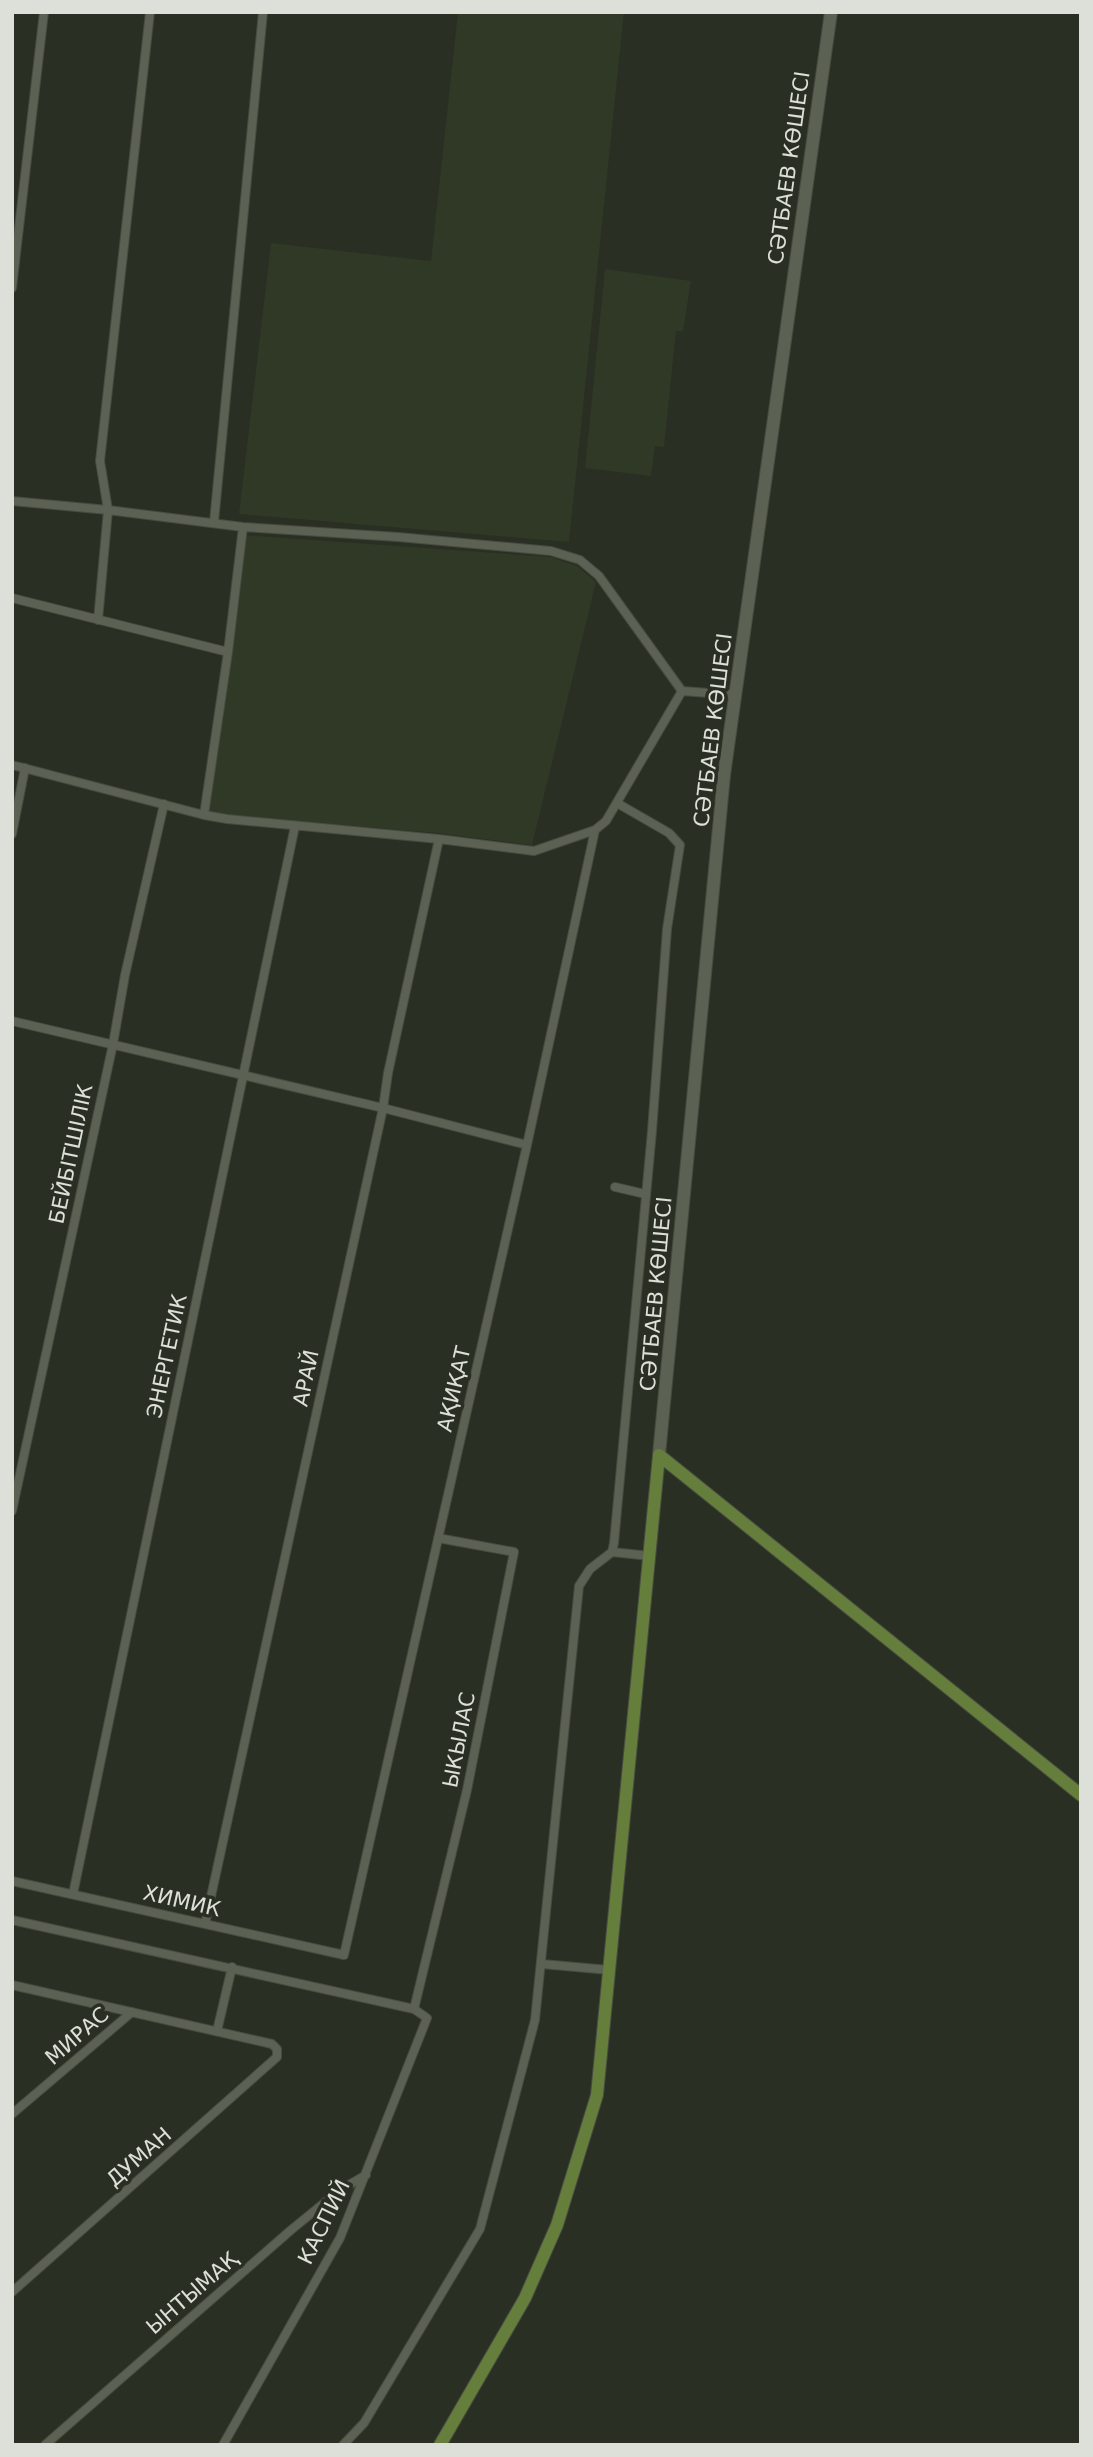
<svg xmlns="http://www.w3.org/2000/svg" width="1093" height="2457" font-family="'DejaVu Sans',sans-serif">
<style>
.built{fill:#303826}
.lines{fill:none;stroke-linecap:round;stroke-linejoin:round}
.street-casing{stroke:#474b41;stroke-width:10}
.secondary-casing{stroke:#474b41;stroke-width:14}
.primary-casing{stroke:#474b41;stroke-width:14}
.street{stroke:#5b6153;stroke-width:8}
.secondary{stroke:#5b6153;stroke-width:12}
.primary{stroke:#657e3c;stroke-width:12}
.labels{text-anchor:middle;dominant-baseline:central;stroke-width:7;stroke-linejoin:round;paint-order:stroke}
.street-label{font-size:21px;fill:#dce0d8;stroke:#2a2f23}
</style>
<rect width="100%" height="100%" fill="#2a2f23"/>
<path class="built" d="M458,12h166l-55,530 -330,-28 32,-271 160,18z
M605,269l86,12 -8,50h-7l-12,116 -9,-1 -4,30 -66,-8z
M244,535l307,22 26,9 19,16 -64,263 -94,-12 -212,-18 -20,-4z"/>
<g class="lines">
<g class="street-casing">
<path id="street" d="M12,288l32,-276
M12,501l96,9 135,17 155,10 153,14 29,9 19,16 83,115
M214,522l49,-510
M12,598l216,54
M98,620l10,-110 -8,-49 50,-449
M682,691l54,4
M12,765l192,50 23,4 212,20 95,12 61,-21 11,-9 76,-130
M204,815l24,-163 15,-125
M12,834l13,-66
M12,1021l371,87 144,37
M615,1187l30,7
M12,1511l101,-467 12,-69 39,-171
M612,1552l38,4
M12,1881l332,74 183,-810 68,-315
M73,1894l222,-1068
M12,1920l402,89 13,9 -87,220 -117,207
M205,1924l178,-816 5,-35 51,-234
M542,1964l67,6
M12,1985l260,59 5,5v8l-265,235
M414,2009l53,-219 47,-238 -76,-14
M217,2031l15,-64
M12,2114l120,-102
M45,2445l246,-215 49,-40 26,-15
M343,2445l21,-22 116,-194 55,-209 44,-434 11,-17 22,-17 2,-9 38,-412 15,-202 13,-84 -11,-12 -52,-30"/>
</g>
<g class="secondary-casing">
<path id="secondary" d="M659,1455l65,-680 107,-763"/>
</g>
<g class="primary-casing">
<path id="primary" d="M659,1455l422,340
M440,2445l85,-147 32,-73 40,-130 62,-640"/>
</g>
<use href="#street" class="street"/>
<use href="#secondary" class="secondary"/>
<use href="#primary" class="primary"/>
</g>
<g class="labels">
<g class="street-label">
<text transform="translate(789 168) rotate(-82)">СӘТБАЕВ КӨШЕСІ</text>
<text transform="translate(713 730) rotate(-83)">СӘТБАЕВ КӨШЕСІ</text>
<text transform="translate(71 1154) rotate(-78)">БЕЙБІТШІЛІК</text>
<text transform="translate(656 1294) rotate(-85)">СӘТБАЕВ КӨШЕСІ</text>
<text transform="translate(167 1356) rotate(-78)">ЭНЕРГЕТИК</text>
<text transform="translate(306 1378) rotate(-78)">АРАЙ</text>
<text transform="translate(454 1389) rotate(-77)">АҚИҚАТ</text>
<text transform="translate(459 1740) rotate(-79)">ЫКЫЛАС</text>
<text transform="translate(182 1901) rotate(13)">ХИМИК</text>
<text transform="translate(77 2036) rotate(-41)">МИРАС</text>
<text transform="translate(139 2157) rotate(-41)">ДУМАН</text>
<text transform="translate(324 2222) rotate(-64)">КАСПИЙ</text>
<text transform="translate(192 2293) rotate(-41)">ЫНТЫМАҚ</text>
</g>
</g>
<rect width="1093" height="2457" fill="none" stroke="#dce0d8" stroke-width="28"/>
</svg>
